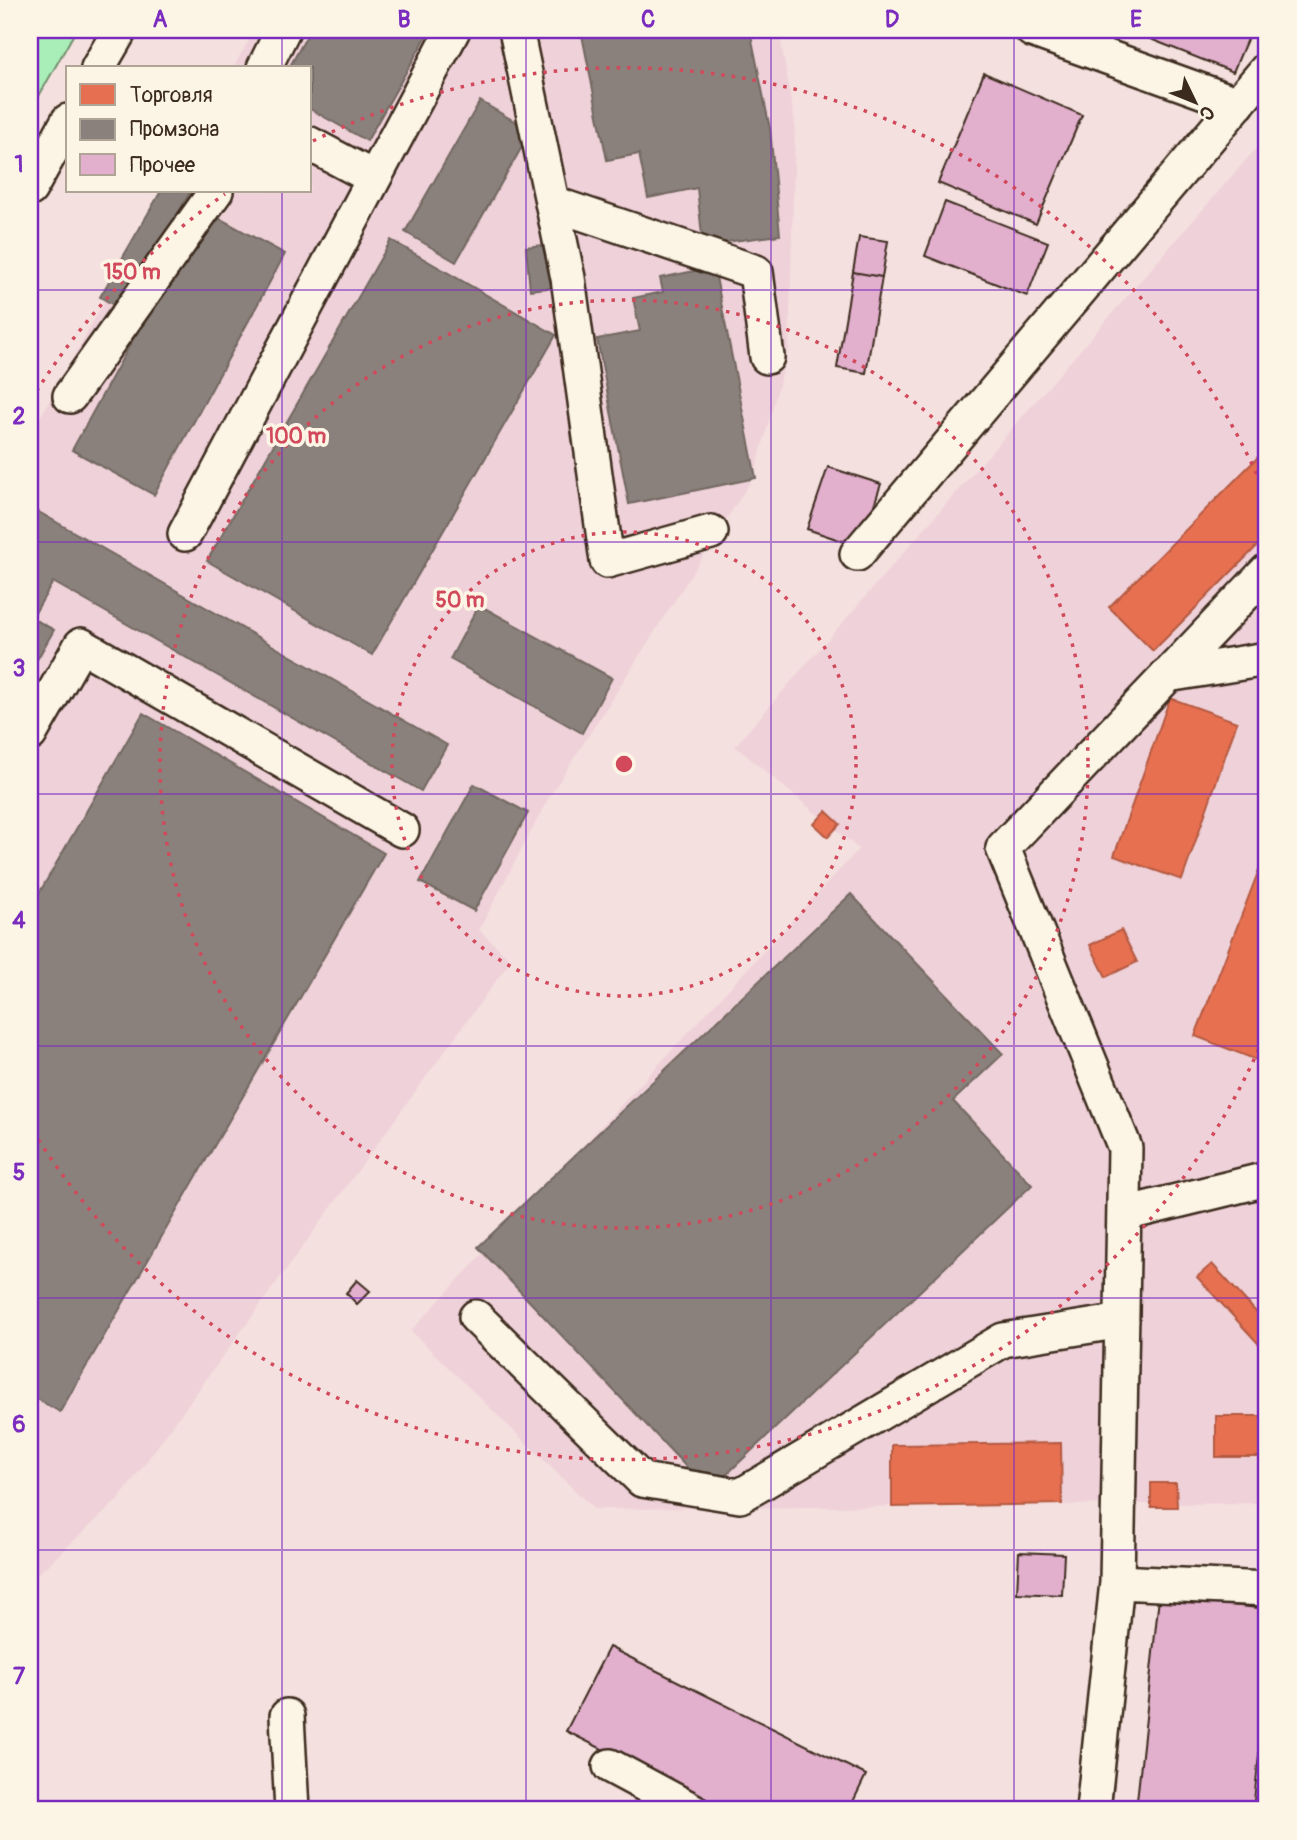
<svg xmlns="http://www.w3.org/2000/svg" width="1297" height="1840" font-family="Pangolin,sans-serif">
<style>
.built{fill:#efd1d9}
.green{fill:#a9eeb9;stroke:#728c6c;stroke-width:2}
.shops{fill:#e76f51;stroke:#b35a42;stroke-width:2}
.industry{fill:#8a817c;stroke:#726760;stroke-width:2}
.building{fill:#e2afcd;stroke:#3b2a1e;stroke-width:2}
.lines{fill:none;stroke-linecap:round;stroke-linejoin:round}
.minor-casing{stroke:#3b2a1e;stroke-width:38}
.minor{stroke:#fcf5e5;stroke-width:33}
.grid{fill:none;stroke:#7b2cbf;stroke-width:2;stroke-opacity:0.55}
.ring{fill:none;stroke:#d1495b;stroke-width:3.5;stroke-dasharray:3.5 7}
.centre{fill:#d1495b;stroke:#fcf5e5;stroke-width:3.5}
.ring-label{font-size:21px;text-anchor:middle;font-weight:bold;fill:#d1495b;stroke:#fcf5e5;stroke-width:7;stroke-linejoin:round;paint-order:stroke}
.neatline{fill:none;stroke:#7b2cbf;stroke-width:2.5}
.grid-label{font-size:23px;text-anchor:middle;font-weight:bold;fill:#7b2cbf}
</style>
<rect width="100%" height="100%" fill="#f4e0de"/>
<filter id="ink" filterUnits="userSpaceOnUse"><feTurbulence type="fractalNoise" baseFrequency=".0143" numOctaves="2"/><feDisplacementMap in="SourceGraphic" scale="14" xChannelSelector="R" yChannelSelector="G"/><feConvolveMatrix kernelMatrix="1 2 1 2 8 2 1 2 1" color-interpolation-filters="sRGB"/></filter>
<g filter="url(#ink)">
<path class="built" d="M255,30h524l16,95 -6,222 -35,129 -206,323 -69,131 32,30 -392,539 -89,82v-1145l135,-245h145v-123h-77z
M1267,136v1367l-673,6 -183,-178 448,-482 -124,-103z"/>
<path class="green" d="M30,30h46l-46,82z"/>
<path class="shops" d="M1267,448v88l-114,115 -44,-44z
M1170,698l67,24 -55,158 -68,-24z
M826,811l14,13 -12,13 -14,-13z
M1267,849v215l-72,-28z
M1121,930l16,32 -31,15 -16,-32z
M1212,1264l55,60v29l-70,-76z
M1216,1416h51v41h-51z
M1061,1443l1,61 -170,3v-62z
M1151,1483h25l1,24h-26z"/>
<path class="industry" d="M310,30h120l-63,111 -57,-32v-41h-21z
M581,30h169l20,99 10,106 -77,10 -6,-57 -49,10 -9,-44 -32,6z
M480,101l51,30 -75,131 -51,-30z
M161,191h30l-69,119 -22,-13z
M204,210l81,44 -131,241 -82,-45z
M391,240l165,95 -184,320 -165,-94z
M552,244l4,43 -26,3 -4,-43z
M714,267l42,211 -127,26 -32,-165 43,-8 -7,-33 30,-6 -3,-14z
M30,507l417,238 -26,46 -368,-209 -21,36 22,12 -24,42z
M479,605l133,73 -30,55 -132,-74z
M143,713l241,140 -324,559 -30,-17v-486z
M474,784l54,29 -54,98 -54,-29z
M851,894l152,160 -50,47 79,84 -323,306 -231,-244z"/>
<path class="building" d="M1128,30h123l-18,42z
M984,73l98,42 -46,109 -98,-41z
M945,202l103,40 -21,54 -102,-40z
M859,237l29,4 -6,36 -29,-5z
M853,272l29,5 -16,96 -29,-5z
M828,467l53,17 -21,63 -53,-18z
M357,1280l13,11 -13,13 -11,-11z
M1019,1552l45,2 -2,41 -45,-2z
M1159,1597l108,12v73l-14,128h-117z
M609,1647l257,128 -17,35h-125l-158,-79z"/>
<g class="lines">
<g class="minor-casing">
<path id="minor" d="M516,30l52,248 39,283 104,-29
M1032,30l206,74
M98,68l22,-38
M264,68l19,-38
M310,144l64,34
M30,189l38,-68
M552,203l204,69 11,85
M70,396l146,-205
M185,534l268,-504
M857,554l410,-485
M1167,675l100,-16
M30,734l51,-89 321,185
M1124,1214l143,-35
M476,1317l166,163 98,16 263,-156 119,-19
M1117,1582l8,-434 -122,-300 264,-277
M287,1716l5,94
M610,1766l82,44
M1093,1810l24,-228 150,7"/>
</g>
<use href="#minor" class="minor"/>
</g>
</g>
<path class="grid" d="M282,30v38M526,30v1780M771,30v1780M1014,30v1780M282,191v1619M30,290h1237M30,542h1237M30,794h1237M30,1046h1237M30,1298h1237M30,1550h1237"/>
<g class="ring">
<circle cx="624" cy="764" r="232"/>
<circle cx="624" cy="764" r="464"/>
<path d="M1267 1030A696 696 0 0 1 31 1128M31 400A696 696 0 0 1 225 194M313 141A696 696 0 0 1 1267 498"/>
</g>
<circle cx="624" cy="764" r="10" class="centre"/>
<g class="ring-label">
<text x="132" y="279">150 m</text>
<text x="296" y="443">100 m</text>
<text x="460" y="607">50 m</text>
</g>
<rect width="1297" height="1840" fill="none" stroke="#fcf5e5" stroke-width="77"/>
<rect x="66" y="66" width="245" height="126" fill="#fcf5e5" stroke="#afa495" stroke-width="2"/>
<rect x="80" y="84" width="35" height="21" fill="#e76f51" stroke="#afa495" stroke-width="2"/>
<text x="130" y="102" font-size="21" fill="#3b2a1e">Торговля</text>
<rect x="80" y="119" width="35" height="21" fill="#8a817c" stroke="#afa495" stroke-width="2"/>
<text x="130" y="136" font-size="21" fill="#3b2a1e">Промзона</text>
<rect x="80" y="154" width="35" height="21" fill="#e2afcd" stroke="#afa495" stroke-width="2"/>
<text x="130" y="172" font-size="21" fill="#3b2a1e">Прочее</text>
<g transform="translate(1195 102) rotate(133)" stroke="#fcf5e5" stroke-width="5" paint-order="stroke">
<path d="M0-5L12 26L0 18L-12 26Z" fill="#3b2a1e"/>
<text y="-10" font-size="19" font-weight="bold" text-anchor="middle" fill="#3b2a1e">С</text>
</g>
<rect x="38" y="38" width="1220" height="1763" class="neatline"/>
<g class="grid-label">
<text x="160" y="27">A</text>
<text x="404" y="27">B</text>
<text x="648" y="27">C</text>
<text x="892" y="27">D</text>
<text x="1136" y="27">E</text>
<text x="19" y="172">1</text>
<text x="19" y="424">2</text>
<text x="19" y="676">3</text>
<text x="19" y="928">4</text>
<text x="19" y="1180">5</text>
<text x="19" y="1432">6</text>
<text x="19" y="1684">7</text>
</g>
</svg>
